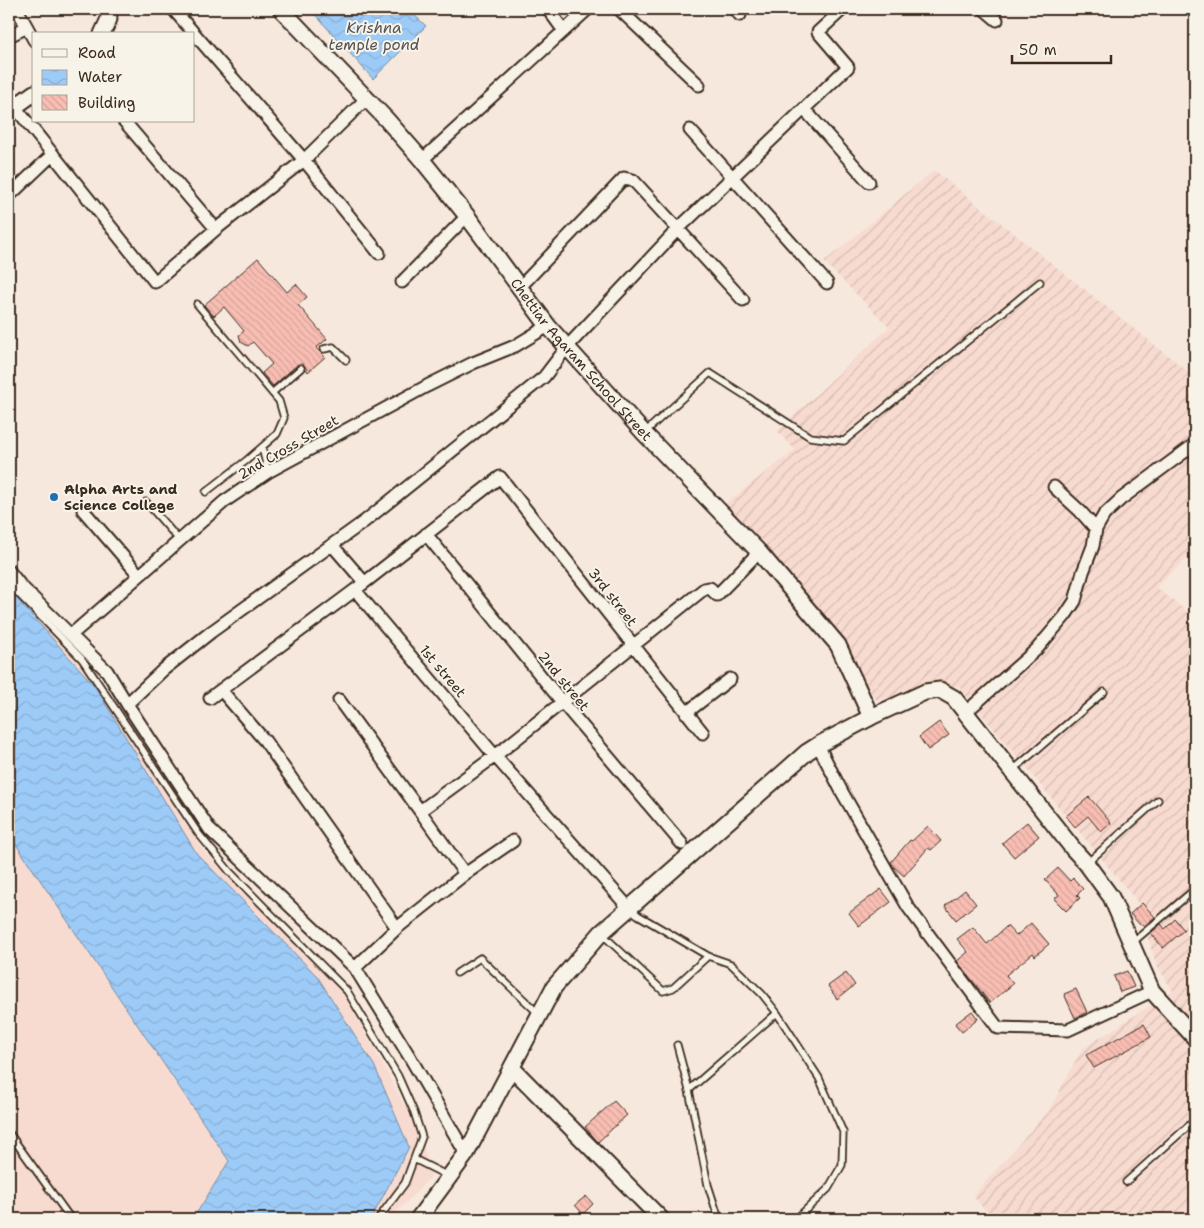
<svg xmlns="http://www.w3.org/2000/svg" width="1204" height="1228" font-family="'Shantell Sans',sans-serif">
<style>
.built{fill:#f8dbd0}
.industrial{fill:url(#industrial-furrows)}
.water{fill:url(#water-waves);stroke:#768ba1}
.building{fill:url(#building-back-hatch);stroke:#3b2a1e}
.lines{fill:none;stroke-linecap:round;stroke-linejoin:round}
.lane-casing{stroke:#3b2a1e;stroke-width:9}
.street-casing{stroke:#3b2a1e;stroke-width:15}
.secondary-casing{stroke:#3b2a1e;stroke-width:19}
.lane{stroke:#f7f3e8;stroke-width:5.5}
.street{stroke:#f7f3e8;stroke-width:11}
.secondary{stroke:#f7f3e8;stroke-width:15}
.poi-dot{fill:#1f6fb2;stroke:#f7f3e8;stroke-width:2}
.labels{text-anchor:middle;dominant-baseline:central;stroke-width:4;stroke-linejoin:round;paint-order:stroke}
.street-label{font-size:14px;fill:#3b2a1e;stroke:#f7f3e8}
.poi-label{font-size:14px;font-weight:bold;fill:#3b2a1e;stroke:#f7f3e8;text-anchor:start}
.water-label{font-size:15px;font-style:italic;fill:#545254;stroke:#f7f3e8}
</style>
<defs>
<pattern id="industrial-furrows" width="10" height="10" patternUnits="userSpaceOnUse" patternTransform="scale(1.25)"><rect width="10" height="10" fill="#f8dbd0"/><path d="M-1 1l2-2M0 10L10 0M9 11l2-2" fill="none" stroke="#d6bcb2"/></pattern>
<pattern id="water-waves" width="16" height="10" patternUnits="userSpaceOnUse" patternTransform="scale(1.25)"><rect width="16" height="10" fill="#9dcbf8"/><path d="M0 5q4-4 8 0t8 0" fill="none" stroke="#88aed4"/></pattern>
<pattern id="building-back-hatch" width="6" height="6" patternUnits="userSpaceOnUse" patternTransform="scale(1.25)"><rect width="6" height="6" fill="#f9beb3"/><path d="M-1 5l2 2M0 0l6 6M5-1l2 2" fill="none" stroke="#d6a39a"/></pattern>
</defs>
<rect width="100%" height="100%" fill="#f7e8dd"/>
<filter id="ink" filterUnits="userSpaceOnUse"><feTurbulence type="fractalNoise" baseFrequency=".02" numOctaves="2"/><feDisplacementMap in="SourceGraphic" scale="10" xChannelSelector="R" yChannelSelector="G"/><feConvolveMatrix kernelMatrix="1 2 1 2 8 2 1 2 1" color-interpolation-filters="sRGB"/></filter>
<g filter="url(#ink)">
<path class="built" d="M9,579l90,99 104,172 143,147 76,140 9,40 -41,42h-381z"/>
<path class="industrial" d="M934,170l261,207v174l-39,36 39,31v601h-202l-20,-23 76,-86 33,-61 91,-58 -17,-27 -20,-64 -178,-214 -82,14 -63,-99 -92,-94 74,-57 -18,-19 112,-104 -65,-65z"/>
<path class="water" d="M313,9h95l18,17 -53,53 -62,-69z
M9,590l85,95 103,169 120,122 57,89 35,82 -38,72h-178l36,-58 -220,-327z"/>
<path class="building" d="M258,258l29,34 9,-8 11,13 -9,8 29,34 -11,9 9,9 -17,15 -4,-7 -6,-1 -25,22 -11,-13 10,-9 -19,-22 -5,4 -7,-4 -2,-7 5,-4 -20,-24 -10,9 -10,-11z
M939,722l10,13 -21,15 -9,-13z
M1089,797l22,26 -10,9 -13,-16 -13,11 -9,-11z
M1027,822l12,14 -25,21 -12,-14z
M928,826l13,15 -10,9 -3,-2 -24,28 -10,-9 -3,-5 19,-22 2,1z
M1058,868l12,13 3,-3 10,11 -6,6 3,3 -14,13 -12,-12 5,-4 -14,-15z
M881,889l10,13 -32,24 -10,-13z
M965,890l11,14 -20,16 -11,-14z
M1142,903l13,14 -11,9 -1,-2 -2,2 -11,-12z
M1175,919l9,11 -21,18 -12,-15 10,-9 4,5z
M1031,923l18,21 -14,12 -2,-3 -27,22 7,9 -23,19 -33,-42 11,-9 -11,-13 16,-12 14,17 20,-18 9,10z
M1127,971l7,16 -14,5 -6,-16z
M846,973l9,12 -18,14 -9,-13z
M1076,989l11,23 -12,6 -11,-24z
M972,1011l6,8 -16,13 -7,-8z
M1144,1024l7,13 -57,31 -8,-13z
M614,1101l13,14 -29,27 -13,-15z
M586,1196l7,8 -10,10 -8,-9z"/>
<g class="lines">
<g class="lane-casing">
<path id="lane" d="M197,304l82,97 5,17 -7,16 -30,26 -41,32
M324,349l9,-2 13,13
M272,393l29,-25
M644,433l66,-60 100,64 34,4 196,-159
M262,447l6,25
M146,502l34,39
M9,584l73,75 116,174 32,39 117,119 51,85 16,36 8,25 -17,46 -27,36
M1012,771l92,-79
M1087,863l71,-63
M602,934l61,57 10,-3 35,-32 -70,-41 -9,-7
M1132,943l63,-54
M708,956l23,8 31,30 15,19 42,65 24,54 -1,33 -14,24 -32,30
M457,973l23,-15 59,56
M677,1045l12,45
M9,1133l62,86
M414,1159l34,17
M1126,1182l69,-62
M429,1209l5,10
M719,1219l-11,-34 -19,-95 88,-77"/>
</g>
<g class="street-casing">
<path id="street" d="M17,9l17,31
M173,9l131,151 75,93
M548,9l16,22
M619,9l80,76
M734,9l6,6
M984,9l13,11
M9,36l18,-9
M15,107l140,175 61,-53 88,-69 63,-62
M804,109l65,73
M124,121l92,108
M690,130l137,153
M422,160l166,-151
M9,196l44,-42
M402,282l65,-66
M520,287l104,-109 9,2 110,120
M83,510l56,65
M1096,529l8,-14 17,-16 74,-55
M426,534l136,168 120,142
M332,545l32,37
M9,571l11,14 87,86 20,33 83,126 145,138 56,91 55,95
M71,635l154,-134 43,-29 159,-86 46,-23 42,-17 33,-20
M221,690l44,51 132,187
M210,698l145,-108
M339,700l81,111
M127,704l36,-34 48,-38 154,-111 179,-144 23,-30 111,-118 170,-162 -30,-35 25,-23
M966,712l70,-62 29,-34 10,-15 8,-29 10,-26 3,-17 -16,-18 -26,-24
M686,713l44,-34
M818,745l24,47 66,115 90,121 70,2 84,-39
M465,874l48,-33
M629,908l-134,-152 -140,-166 145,-113 203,256
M355,968l42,-40 68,-54 -45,-63 75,-55 209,-167 6,-1 7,7 42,-43"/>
</g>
<g class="secondary-casing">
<g id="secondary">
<path id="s1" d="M281,9l106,111 35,40 45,56 81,110 96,107 115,119 79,93 33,72"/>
<path d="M102,34l7,-15 -1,-10"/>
<path d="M9,111l25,-18"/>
<path d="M512,1068l149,151"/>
<path d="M418,1219l48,-65 88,-167 47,-54 206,-181 11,-7 53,-28 54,-25 15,-2 14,8 120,152 12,13 25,34 41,94 43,47"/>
</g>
</g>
<use href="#lane" class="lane"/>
<use href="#street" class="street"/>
<use href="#secondary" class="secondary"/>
</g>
</g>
<circle class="poi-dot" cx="54" cy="497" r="5"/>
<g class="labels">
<g class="street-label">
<text stroke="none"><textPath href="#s1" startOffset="462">Chettiar Agaram School Street</textPath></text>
<text transform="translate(288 447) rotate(-30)">2nd Cross Street</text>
<text transform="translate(613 597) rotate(52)">3rd street</text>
<text transform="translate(443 671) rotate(50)">1st street</text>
<text transform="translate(564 681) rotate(51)">2nd street</text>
</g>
<g class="poi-label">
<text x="64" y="489">Alpha Arts and<tspan x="64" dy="16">Science College</tspan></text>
</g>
<g class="water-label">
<text x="374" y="28">Krishna<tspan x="374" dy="17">temple pond</tspan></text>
</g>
</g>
<rect width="1204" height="1228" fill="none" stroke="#f7f3e8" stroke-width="30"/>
<rect x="15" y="15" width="1174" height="1198" fill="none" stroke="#3b2a1e" stroke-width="2" filter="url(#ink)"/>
<rect x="32" y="32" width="162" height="90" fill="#f7f3e8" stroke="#aca397"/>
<rect x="42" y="49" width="25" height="8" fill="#f7f3e8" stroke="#aca397"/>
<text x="78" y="58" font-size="15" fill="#3b2a1e">Road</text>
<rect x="42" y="70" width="25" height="15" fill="url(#water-waves)" stroke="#aca397"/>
<text x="78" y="82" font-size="15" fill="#3b2a1e">Water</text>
<rect x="42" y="95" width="25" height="15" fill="url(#building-back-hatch)" stroke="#aca397"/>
<text x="78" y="108" font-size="15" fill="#3b2a1e">Building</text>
<path d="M1012 55v8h99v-8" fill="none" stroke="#3b2a1e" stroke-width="2.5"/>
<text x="1019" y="55" font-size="15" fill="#3b2a1e" stroke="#f7f3e8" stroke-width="4" paint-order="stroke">50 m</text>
</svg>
